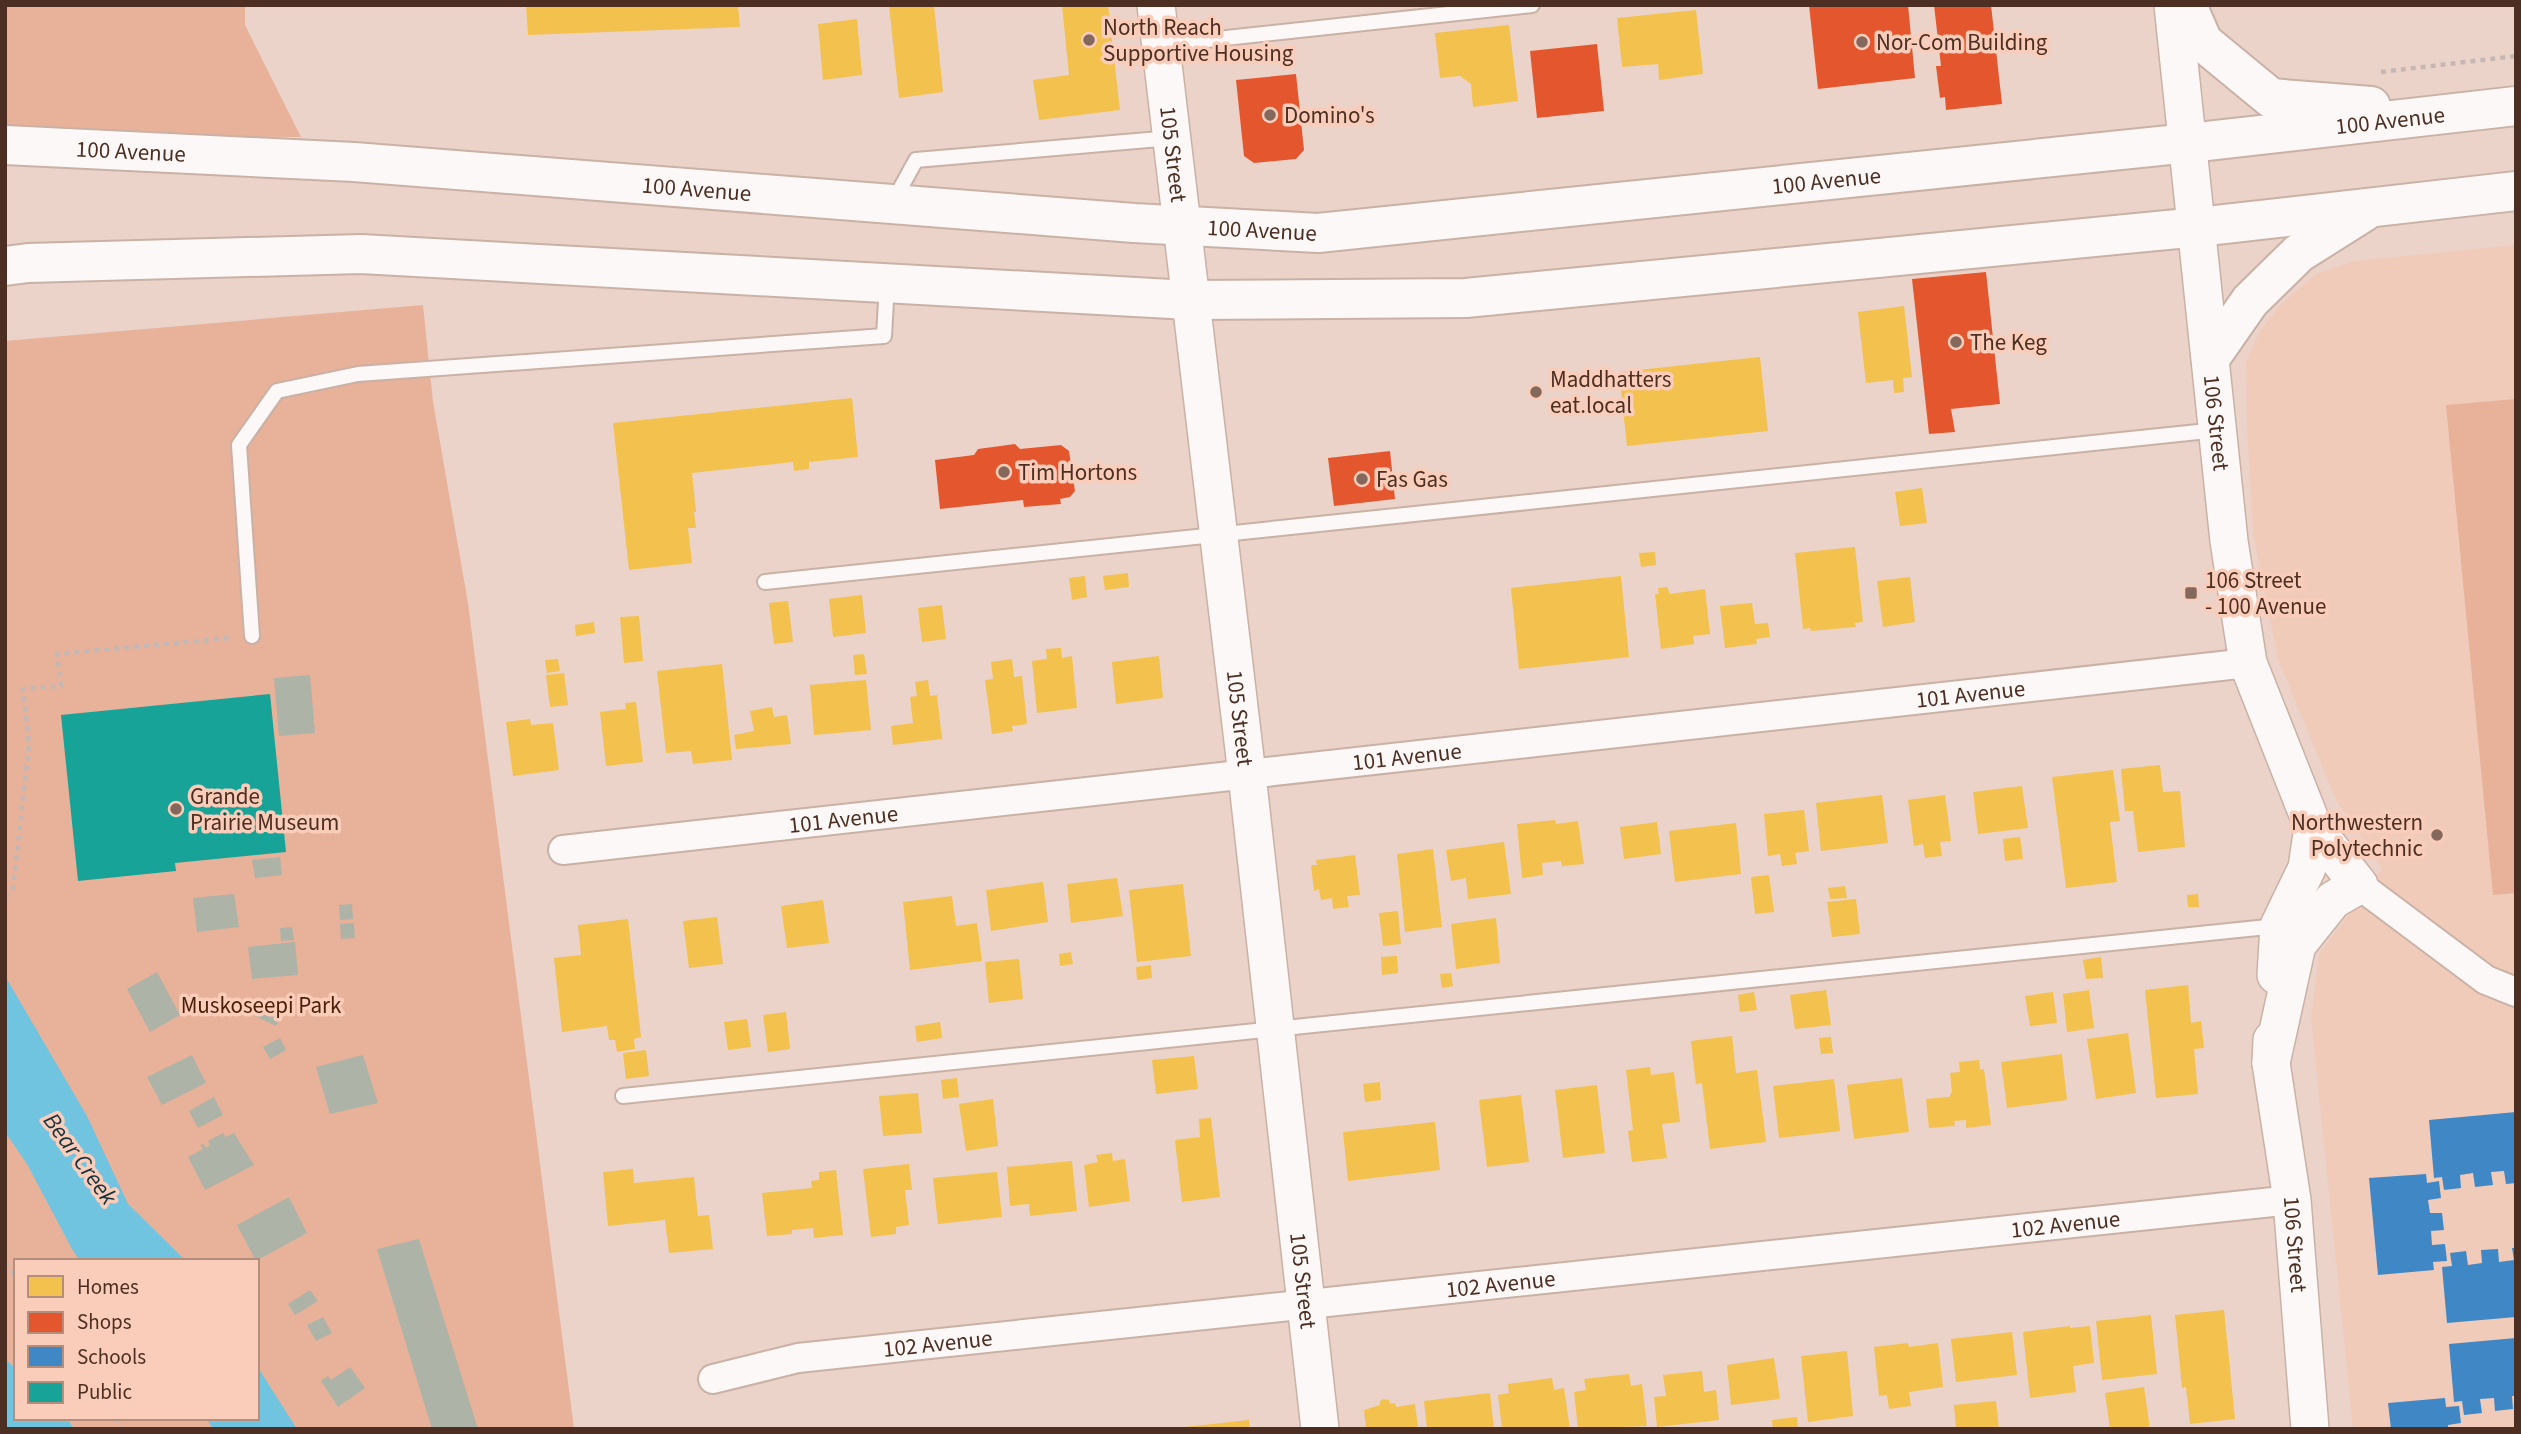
<svg xmlns="http://www.w3.org/2000/svg" width="2521" height="1434" font-family="'Source Sans 3',sans-serif">
<style>
.built{fill:#f0cbba}
.green{fill:#e8b199;fill-rule:evenodd}
.water{fill:#70c4e0}
.homes{fill:#f2c14e}
.shops{fill:#e4572e}
.schools{fill:#3f88c5}
.public{fill:#17a398}
.building{fill:#aeb3a7}
.lines{fill:none;stroke-linecap:round;stroke-linejoin:round}
.service-casing{stroke:#cab1a6;stroke-width:18}
.minor-casing{stroke:#cab1a6;stroke-width:32}
.tertiary-casing{stroke:#cab1a6;stroke-width:40}
.secondary-casing{stroke:#cab1a6;stroke-width:42}
.path{stroke:#c5b8b4;stroke-width:4.5;stroke-dasharray:5 5;stroke-linecap:butt}
.service{stroke:#fcf8f7;stroke-width:14}
.minor{stroke:#fcf8f7;stroke-width:28}
.tertiary{stroke:#fcf8f7;stroke-width:37}
.secondary{stroke:#fcf8f7;stroke-width:38}
.poi-dot{fill:#84685c;stroke:#facdba;stroke-width:2.5}
.labels{text-anchor:middle;dominant-baseline:central;stroke-width:7;stroke-linejoin:round;paint-order:stroke}
.poi-label{font-size:23px;fill:#4c2f22;stroke:#facdba;text-anchor:start}
.street-label{font-size:23px;fill:#4c2f22;stroke:#facdba}
.park-label{font-size:23px;fill:#4b1f07;stroke:#facdba}
.water-label{font-size:24px;font-style:italic;fill:#16313b;stroke:#facdba}
</style>
<rect width="100%" height="100%" fill="#ebd3c9"/>
<path class="built" d="M2516,245v1184h-163l-42,-412 8,-63 63,-85 -46,-69 -58,-141 -25,-126 -6,-108 -1,-64 14,-30 20,-26 36,-31 38,-13z"/>
<path class="green" d="M5,5h240v20l56,112 -296,-2z
M423,305l10,97 35,201 106,826h-569v-1088zM16,1261h241v157h-241z
M2516,399v494l-23,2 -47,-490z"/>
<path class="water" d="M5,976l82,140 41,88 58,57h-106l-8,-12 -45,-85 -22,-32z
M5,1359l11,10v49h51l7,11h-69z
M257,1366l40,63h-84l-7,-11h51z"/>
<path class="homes" d="M526,5h212l2,22 -212,8z
M889,5h45l9,87 -44,6z
M1062,5h46l12,105 -81,10 -6,-40 36,-5z
M1696,10l7,64 -44,6 -1,-16 -36,3 -5,-49z
M857,19l5,56 -39,5 -5,-56z
M1509,25l9,76 -45,6 -2,-23 -11,-8 -20,2 -5,-45z
M1904,306l8,71 -9,1 1,14 -10,1 -1,-13 -27,3 -8,-71z
M1760,357l8,74 -141,15 -8,-74z
M852,398l6,59 -49,5v7l-15,2 -1,-9 -101,11 4,39h-2l2,16h-8l4,35 -63,7 -16,-147z
M1922,488l5,35 -27,3 -5,-34z
M1855,547l8,75 -8,1 1,4 -45,4 -1,-3 -7,1 -8,-76z
M1655,552l1,13 -15,2 -2,-14z
M1128,573l1,14 -24,3 -2,-14z
M1085,576l2,21 -15,3 -3,-22z
M1621,576l8,81 -110,12 -8,-81z
M1910,577l5,45 -32,5 -6,-46z
M1667,587l3,7 35,-5 5,45 -17,2 1,8 -33,5 -6,-55h4l-1,-6z
M862,595l4,38 -33,4 -4,-38z
M788,601l5,41 -19,2 -5,-41z
M1752,603l3,21 13,-1 2,14 -14,2 1,5 -32,4 -5,-42z
M942,605l4,34 -24,3 -4,-34z
M639,616l4,45 -19,2 -4,-46z
M594,622l1,11 -19,3 -1,-11z
M1061,648l1,10 10,-2 5,52 -40,5 -5,-52 15,-2 -1,-10z
M864,654l3,20 -12,1 -2,-20z
M1159,656l4,42 -47,6 -4,-42z
M558,659l2,12 -13,2 -2,-13z
M1012,659l2,18 8,-1 5,48 -15,2 1,5 -21,3 -7,-54 8,-1 -2,-17z
M722,664l10,96 -39,4 -2,-13 -25,2 -9,-82z
M564,673l4,32 -18,2 -4,-32z
M866,680l5,50 -57,5 -4,-50z
M928,680l2,16 7,-1 5,44 -49,6 -2,-19 22,-3 -3,-26 7,-1 -2,-14z
M636,702l7,60 -37,4 -6,-54 26,-3 -1,-6z
M772,707l2,10 13,-2 4,29 -55,5 -2,-14 20,-4 -4,-20z
M530,719l1,6 22,-2 6,47 -46,6 -7,-54z
M2160,765l3,27 17,-1 5,56 -47,5 -5,-41h-8l-4,-42z
M2113,770l7,51 -10,1 7,60 -51,6 -14,-111z
M2022,786l6,42 -50,6 -5,-42z
M1882,795l6,48 -67,8 -5,-48z
M1945,795l6,46 -11,1 2,14 -17,2 -2,-14 -9,2 -6,-46z
M1804,810l5,41 -14,2 2,11 -15,2 -2,-12 -12,2 -4,-42z
M1555,820l1,4 22,-3 6,43 -22,2 -1,-5 -19,2 1,12 -21,3 -5,-54z
M1657,822l4,32 -37,5 -4,-32z
M1736,823l5,51 -66,8 -6,-51z
M2020,837l3,22 -18,2 -2,-22z
M1504,842l7,52 -43,5 -2,-21 -15,3 -5,-31z
M1433,849l9,78 -37,5 -8,-78z
M1355,855l5,40 -13,1 2,11 -16,2 -1,-11 -11,2 -2,-11 -5,2 -3,-26h6l-1,-5z
M1769,875l5,37 -19,2 -4,-37z
M1117,878l6,38 -52,7 -4,-39z
M1043,882l5,40 -57,9 -5,-41z
M1183,884l8,72 -54,6 -8,-72z
M1845,886l2,12 -17,1 -2,-11z
M2198,894l1,13h-11l-1,-12z
M952,896l4,30 21,-3 5,38 -72,9 -7,-68z
M1856,899l4,35 -28,3 -5,-35z
M823,900l6,43 -42,5 -6,-42z
M1398,911l3,33 -18,2 -4,-33z
M717,917l6,47 -34,4 -6,-47z
M1496,918l4,45 -44,6 -5,-45z
M628,919l13,118 -7,2 1,10 -18,3 -2,-12h-6l-2,-14 -45,6 -8,-74 27,-3 -3,-30z
M1071,952l2,12 -13,2 -1,-12z
M1397,956l1,17 -16,2 -1,-18z
M2101,957l2,21 -17,1 -3,-19z
M1019,959l4,40 -34,4 -4,-41z
M1151,965l1,13 -15,2 -1,-13z
M1451,973l2,13 -11,2 -2,-14z
M2188,985l3,38 10,-2 3,27 -10,1 4,45 -42,4 -11,-108z
M1826,990l5,35 -36,4 -5,-34z
M2089,990l5,38 -27,4 -4,-38z
M1754,992l3,18 -17,2 -2,-17z
M2053,992l4,31 -27,3 -5,-30z
M786,1012l4,37 -22,3 -5,-37z
M747,1019l4,28 -23,3 -4,-28z
M940,1022l2,16 -25,4 -2,-16z
M2128,1033l8,60 -40,6 -9,-60z
M1732,1036l4,37 21,-3 9,72 -56,7 -8,-66 -6,1 -5,-43z
M1831,1037l2,16 -12,1 -2,-16z
M646,1050l3,26 -23,3 -3,-26z
M2062,1054l5,46 -60,8 -6,-46z
M1194,1056l4,33 -42,5 -4,-34z
M1979,1060l1,10 4,-1 7,56 -25,3v-8l-12,1 1,5 -26,2 -3,-29 23,-2 3,-5 -2,-19 10,-1 -1,-10z
M1650,1067l1,8 23,-3 6,50 -18,2 5,34 -35,4 -4,-31 5,-1 -7,-60z
M957,1078l2,19 -16,2 -2,-19z
M1902,1078l7,54 -55,7 -7,-54z
M1834,1079l6,52 -61,7 -6,-52z
M1380,1082l1,18 -16,2 -2,-18z
M1597,1085l8,68 -42,5 -8,-68z
M918,1093l4,40 -39,3 -4,-40z
M1521,1095l8,67 -42,5 -8,-67z
M993,1099l5,47 -32,5 -7,-47z
M1211,1118l9,79 -38,5 -7,-62 25,-3 -1,-18z
M1435,1122l5,48 -92,11 -5,-49z
M1112,1153l1,8 12,-2 5,42 -41,6 -5,-42 14,-3 -2,-7z
M1072,1161l5,50 -47,5 -1,-12 -19,2 -3,-39z
M909,1164l3,26h-7l4,35 -13,2v7l-25,3 -8,-68z
M633,1169l1,14 60,-6 4,39 11,-1 4,34 -44,4 -4,-33 -57,6 -5,-54z
M836,1170l7,65 -29,3 -1,-10 -21,2v4l-25,2 -5,-43 50,-5 -1,-7 8,-1v-8z
M997,1172l5,45 -64,7 -5,-46z
M2224,1310l11,109 -45,5 -4,-37 -4,1 -7,-73z
M2151,1315l6,59 -55,6 -6,-59z
M2070,1326v2l20,-2 4,37 -21,3 3,26 -46,6 -7,-66z
M2012,1332l5,43 -61,7 -5,-43z
M1908,1343l1,4 29,-4 5,44 -34,5 2,14 -22,3 -2,-14 -8,1 -5,-49z
M1847,1351l6,65 -45,6 -7,-66z
M1774,1358l6,41 -49,6 -4,-40z
M1702,1371l2,21 12,-2 3,30 -62,7 -3,-30 12,-1 -3,-21z
M1629,1374l2,12 11,-2 5,42 -69,3 -4,-37 12,-2 -2,-11z
M1552,1378l2,12 10,-2 6,41h-68l-4,-34 11,-2 -1,-9z
M2144,1387l6,42h-40l-5,-36z
M1490,1393l4,36h-67l-3,-28z
M1383,1399l6,1 1,4 5,-1 1,4 19,-3 3,23 -52,2 -2,-19 16,-5v-4z
M1996,1401l3,28h-43l-2,-24z
M1797,1417l1,12h-25l-1,-9z
M1249,1420l1,9h-65v-2z"/>
<path class="shops" d="M1809,5h99l7,73 -97,11z
M1934,5h57l11,99 -56,6 -1,-13 -5,1 -4,-32h5z
M1597,44l7,67 -67,7 -7,-67z
M1296,74l8,76 -8,9 -42,4 -10,-7 -8,-76z
M1986,272l14,132 -49,5 4,23 -26,2 -17,-155z
M1015,444l5,5 41,-4 8,6 6,40 -5,6 -10,2 1,5 -37,3 -1,-7 -83,9 -5,-49 39,-5 4,-6z
M1390,451l5,48 -61,7 -6,-48z"/>
<path class="schools" d="M2516,1112v71l-10,1 -2,-13 -13,1 2,13 -18,2 -2,-14 -13,2 1,13 -17,2 -2,-13 -8,1 -5,-58z
M2426,1174l1,9 12,-2 2,17 -13,2 2,13h12l2,17 -13,1 1,14 13,-1 2,17 -14,1 1,8 -56,5 -9,-97z
M2512,1248h4v69l-69,6 -5,-56 10,-1 -2,-13 16,-2 2,14 14,-2 -1,-13 17,-1 1,13 15,-2z
M2516,1338v58h-4l1,13 -18,2 -1,-13 -14,1 2,14 -18,2 -2,-14 -8,1 -5,-58z
M2445,1398l1,9 13,-1 2,17 -13,2v4h-57l-3,-26z"/>
<path class="public" d="M270,694l16,158 -111,11 1,8 -98,10 -17,-166z"/>
<path class="building" d="M310,675l5,58 -36,3 -5,-58z
M280,857l2,18 -27,3 -3,-18z
M234,894l5,33 -42,5 -4,-34z
M352,904l1,15 -13,1 -1,-15z
M354,923l1,15 -14,1 -1,-15z
M292,927l2,13 -13,1 -1,-13z
M295,942l3,33 -46,4 -4,-32z
M157,972l23,43 -30,17 -23,-43z
M261,999l23,11 -8,16 -23,-11z
M280,1038l6,12 -16,9 -7,-12z
M192,1055l14,28 -44,22 -15,-28z
M363,1055l15,48 -48,11 -14,-47z
M214,1097l9,18 -25,13 -9,-17z
M223,1133l3,4 8,-4 20,32 -49,25 -17,-33 15,-8 -3,-4 4,-1 2,4 4,-3 -2,-4z
M289,1197l18,36 -51,28 -19,-36z
M419,1239l59,190h-46l-55,-180z
M310,1290l8,11 -23,14 -7,-11z
M323,1317l9,16 -16,8 -9,-16z
M350,1367l15,21 -27,19 -17,-26 7,-5 3,4z"/>
<g class="lines">
<g class="service-casing">
<path id="service" d="M1161,45l371,-40
M894,200l22,-40 255,-22
M765,582l1452,-152
M252,636l-13,-191 38,-54 81,-17 526,-38 3,-52
M623,1096l1654,-170"/>
</g>
<g class="minor-casing">
<g id="minor">
<path id="s1" d="M563,850l1685,-187"/>
<path d="M2359,885l127,95 30,12"/>
<path id="s2" d="M713,1379l85,-21 1494,-158"/>
</g>
</g>
<g class="tertiary-casing">
<g id="tertiary">
<path id="s3" d="M1156,5l91,770 73,654"/>
<path id="s4" d="M2173,5l56,536 19,122 65,164 46,58 -26,15 -36,45 -26,118"/>
<path d="M2276,975l3,-49 28,-58 6,-41"/>
<path id="s5" d="M2272,1040l-1,23 21,137 18,229"/>
</g>
</g>
<g class="secondary-casing">
<g id="secondary">
<path d="M2187,5l16,37 68,56 100,8"/>
<path id="s6" d="M5,145l349,17 780,61 184,10 871,-90 327,-37"/>
<path d="M5,266l23,-3 333,-9 828,46 277,-2 732,-71 318,-36"/>
<path d="M2211,357l39,-56 49,-48 65,-41"/>
</g>
</g>
<path class="path" d="M2381,72l135,-16
M5,897l8,-9 16,-144 -6,-55 38,-3 -4,-32 173,-16
M5,1263l11,13
M116,1418l7,11"/>
<use href="#service" class="service"/>
<use href="#minor" class="minor"/>
<use href="#tertiary" class="tertiary"/>
<use href="#secondary" class="secondary"/>
</g>
<g class="poi-dot">
<circle cx="1089" cy="40" r="7"/>
<circle cx="1862" cy="42" r="7"/>
<circle cx="1270" cy="115" r="7"/>
<circle cx="1956" cy="342" r="7"/>
<circle cx="1536" cy="392" r="7"/>
<circle cx="1004" cy="472" r="7"/>
<circle cx="1362" cy="479" r="7"/>
<rect x="2184" y="586" width="14" height="14" rx="3.5"/>
<circle cx="176" cy="809" r="7"/>
<circle cx="2437" cy="835" r="7"/>
</g>
<g class="labels">
<g class="poi-label">
<text x="1103" y="27">North Reach<tspan x="1103" dy="26">Supportive Housing</tspan></text>
<text x="1876" y="42">Nor-Com Building</text>
<text x="1284" y="115">Domino's</text>
<text x="1970" y="342">The Keg</text>
<text x="1550" y="379">Maddhatters<tspan x="1550" dy="26">eat.local</tspan></text>
<text x="1018" y="472">Tim Hortons</text>
<text x="1376" y="479">Fas Gas</text>
<text x="2205" y="580">106 Street<tspan x="2205" dy="26">- 100 Avenue</tspan></text>
<text x="190" y="796">Grande<tspan x="190" dy="26">Prairie Museum</tspan></text>
<text x="2423" y="822" text-anchor="end">Northwestern<tspan x="2423" dy="26">Polytechnic</tspan></text>
</g>
<g class="street-label">
<text stroke="none"><textPath href="#s6" startOffset="2394">100 Avenue</textPath></text>
<text stroke="none"><textPath href="#s6" startOffset="126">100 Avenue</textPath></text>
<text stroke="none"><textPath href="#s3" startOffset="150">105 Street</textPath></text>
<text stroke="none"><textPath href="#s6" startOffset="1827">100 Avenue</textPath></text>
<text stroke="none"><textPath href="#s6" startOffset="693">100 Avenue</textPath></text>
<text stroke="none"><textPath href="#s6" startOffset="1260">100 Avenue</textPath></text>
<text stroke="none"><textPath href="#s4" startOffset="420">106 Street</textPath></text>
<text stroke="none"><textPath href="#s1" startOffset="1416">101 Avenue</textPath></text>
<text stroke="none"><textPath href="#s3" startOffset="718">105 Street</textPath></text>
<text stroke="none"><textPath href="#s1" startOffset="849">101 Avenue</textPath></text>
<text stroke="none"><textPath href="#s1" startOffset="282">101 Avenue</textPath></text>
<text stroke="none"><textPath href="#s2" startOffset="1362">102 Avenue</textPath></text>
<text stroke="none"><textPath href="#s5" startOffset="206">106 Street</textPath></text>
<text stroke="none"><textPath href="#s3" startOffset="1284">105 Street</textPath></text>
<text stroke="none"><textPath href="#s2" startOffset="794">102 Avenue</textPath></text>
<text stroke="none"><textPath href="#s2" startOffset="228">102 Avenue</textPath></text>
</g>
<g class="park-label">
<text x="261" y="1005">Muskoseepi Park</text>
</g>
<g class="water-label">
<text transform="translate(80 1159) rotate(54)">Bear Creek</text>
</g>
</g>
<rect width="2521" height="1434" fill="none" stroke="#4c2f22" stroke-width="14"/>
<rect x="14" y="1259" width="245" height="161" fill="#facdba" stroke="#b48e7d" stroke-width="2"/>
<rect x="28" y="1276" width="35" height="21" fill="#f2c14e" stroke="#b48e7d" stroke-width="2"/>
<text x="77" y="1294" font-size="21" fill="#4c2f22">Homes</text>
<rect x="28" y="1312" width="35" height="21" fill="#e4572e" stroke="#b48e7d" stroke-width="2"/>
<text x="77" y="1329" font-size="21" fill="#4c2f22">Shops</text>
<rect x="28" y="1346" width="35" height="21" fill="#3f88c5" stroke="#b48e7d" stroke-width="2"/>
<text x="77" y="1364" font-size="21" fill="#4c2f22">Schools</text>
<rect x="28" y="1382" width="35" height="21" fill="#17a398" stroke="#b48e7d" stroke-width="2"/>
<text x="77" y="1399" font-size="21" fill="#4c2f22">Public</text>
</svg>
